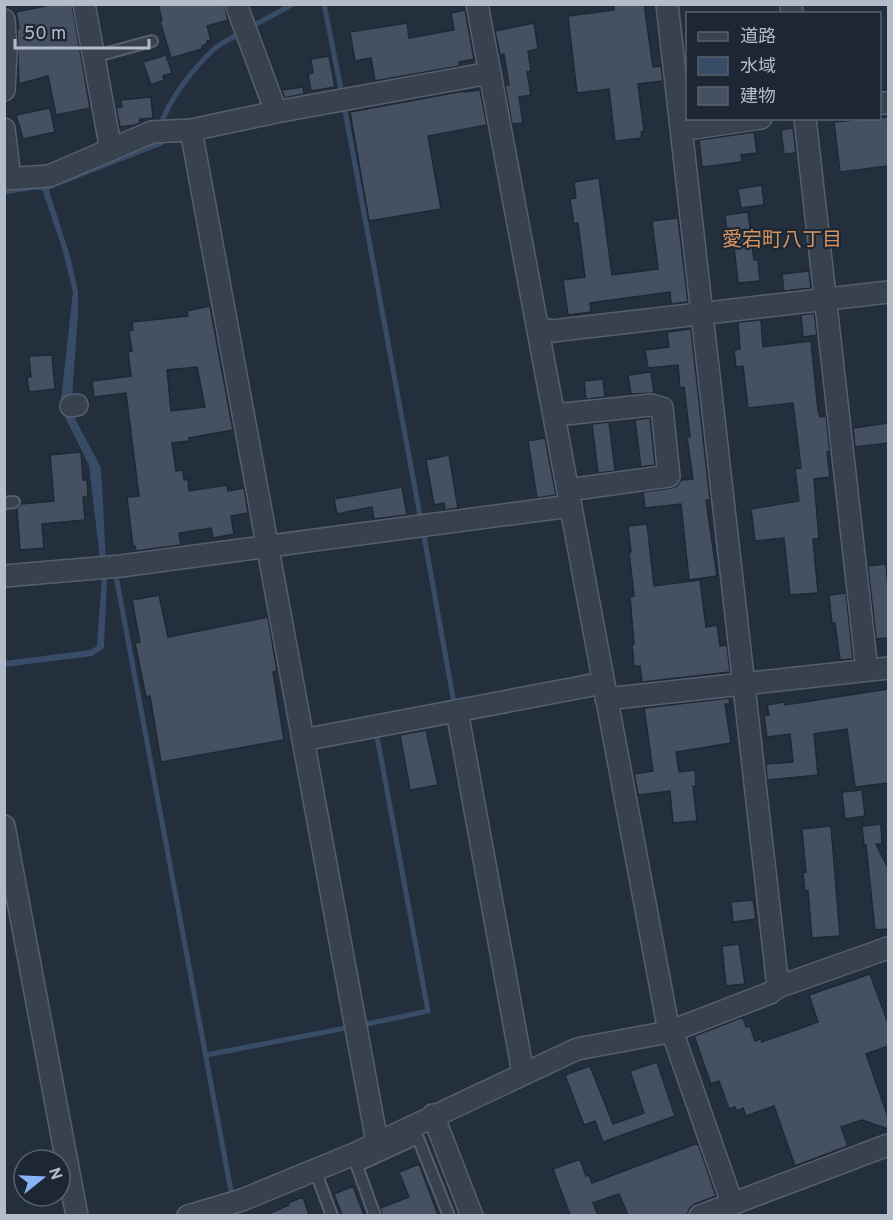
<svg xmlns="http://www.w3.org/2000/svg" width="893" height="1220" font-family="Overpass,'Noto Sans JP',sans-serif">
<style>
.water{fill:#394c67}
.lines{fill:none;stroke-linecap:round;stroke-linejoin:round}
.stream{stroke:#394c67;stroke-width:5}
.building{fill:#455162;stroke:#1f2835;stroke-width:1.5;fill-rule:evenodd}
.service-casing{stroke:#565f6c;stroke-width:14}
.minor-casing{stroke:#565f6c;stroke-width:24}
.service{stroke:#38414e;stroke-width:10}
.minor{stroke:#38414e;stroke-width:21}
.labels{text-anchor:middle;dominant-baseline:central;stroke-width:4.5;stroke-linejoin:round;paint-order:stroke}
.neighbourhood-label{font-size:20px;fill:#d59563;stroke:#1d2633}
</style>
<rect width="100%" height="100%" fill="#242f3e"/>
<path class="water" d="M161,126l2,19 -113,44 -1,2 21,65 8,36v22l-7,97 30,57 6,111 -3,69 -12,8 -87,11 -1,-6 86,-11 7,-4 5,-70 -13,-111 -24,-48 -4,-17 12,-108 -11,-44 -21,-62 116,-44z"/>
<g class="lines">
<path class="stream" d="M324,4l18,90
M251,27l42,-23
M344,105l77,416
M160,127c9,-28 32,-57 53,-77 7,-7 19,-12 28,-17
M4,192l31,-5 9,1
M424,536l30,167h-3
M116,576l115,615
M367,1024l61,-13 -52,-280
M206,1055l140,-27"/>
</g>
<path class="building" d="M46,4h26l18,104 -34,7 -8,-39 -29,8 -2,-56h2l-3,-16 30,-6z
M158,4h66l4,16 -21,6 4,14 -4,1v3l-5,2v3l-31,9 -11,-37 2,-1z
M614,4h30l9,63 8,-1 2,15 -25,3 6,47 -3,1 1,6 -27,3 -6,-52 -32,4 -9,-77 46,-6z
M465,10l9,49 -15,3v4l-84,15 -4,-23 -16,3 -5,-29 57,-9 2,15 45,-8 -3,-17z
M534,23l4,26 -10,2 3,20 -4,1 4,23 -12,2 4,26 -11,1 -7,-39h4l-5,-31 -4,1 -5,-24z
M166,55l6,18 -9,3 1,4 -13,5 -8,-23z
M329,56l6,31 -24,4 -3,-17 5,-1 -2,-14z
M303,87l1,7 -20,4 -2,-8z
M480,90l7,35 -59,11 13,73 -72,12 -19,-109 114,-21v1z
M151,97l2,21 -13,1v4l-5,2 -15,2 -4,-19 6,-1 -1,-7z
M50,108l5,24 -32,7 -7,-24z
M888,117v49l-48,6 -6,-50z
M793,128l3,25 -12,1 -3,-24z
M754,132l3,21 -16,2 1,7 -40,5 -3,-27z
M599,178l13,97 46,-6 -6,-48 26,-3 10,84 -17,2 -1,-12 -80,11 1,9 -23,3 -5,-35 22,-3 -7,-54 -4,1 -4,-25 6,-1 -2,-16z
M762,185l2,20 -23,3 -3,-19z
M748,212l6,48h4l2,21 -22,2 -4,-37 -5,1 -4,-32z
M809,271l2,17 -27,3 -2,-17z
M210,306l23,124 -44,8v3l-17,2 4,28 7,-1 1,10 4,-1 1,12 38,-6 1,6 16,-3 4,25 -17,3 3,18 -21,4 -2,-10 -32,5 2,12 -45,6 -1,-5h-2l-6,-49 12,-1 -13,-103 -32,4 -2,-16 39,-5 -3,-24 4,-1 -3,-20 4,-1 -1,-8 56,-6 -1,-5zM197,367l8,40 -34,4 -4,-41z
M814,313l3,22 -14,2 -2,-22z
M761,320l2,27 48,-6 7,69 2,7 6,-1 4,36h-3l3,25 -16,2 5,60h-6l5,54 -28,2 -6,-57 -29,3 -4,-32 48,-8 -4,-32 6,-1 -8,-65 -45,5 -5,-42 -7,1 -2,-17 6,-1 -2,-27z
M691,329l19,171h-4l11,76 -28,4 -8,-76 -36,4 -2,-16 28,-4 6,-2 4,-6 12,-1 -6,-42h3l-6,-50 -4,1 -2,-23 -30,3 -3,-18 24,-3 -2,-15z
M52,355l3,34 -26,3 -2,-15h4l-2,-21z
M651,372l3,21 -23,1 -3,-19z
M603,379l2,18 -19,2 -2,-18z
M650,418l5,47 -14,2 -6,-47z
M609,422l6,49 -17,2 -6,-49z
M888,423v20l-33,4 -2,-19z
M545,438l11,57 -19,3 -9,-57z
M81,452l2,28h4l1,17h-5l2,23 -43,4 2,24 -24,2 -3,-41 4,-5 33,-3 -4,-46z
M449,455l9,53 -13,2 -1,-7 -10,2 -8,-45z
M402,487l5,28 -33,4 -2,-12 -35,7 -3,-15z
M647,524l7,62 46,-6 6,47 11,-2 3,21 7,-1 3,27 -88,10 -2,-16h-6l-2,-22h2l-4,-47 4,-1 -5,-44h2l-3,-26z
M886,564l2,26v48l-12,1 -8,-73z
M846,593l7,66 -13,1 -5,-37h-3l-3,-28z
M159,595l9,42 100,-20 9,54 -4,1 11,68 -123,22 -11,-66 -4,1 -11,-54 5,-1 -8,-42z
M888,689v94l-33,4 -8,-58 -33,5 4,41 -51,5 -1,-16 27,-2 -3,-28 -23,3 -3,-21 5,-1 -2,-10 17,-3 1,3z
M729,698l1,6h-5l6,39 -55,9 3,20 16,-2 1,16h-3l4,35 -24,2 -3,-32 -32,4 -4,-21 19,-3 -9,-63z
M426,730l12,55 -28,5 -10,-55z
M862,790l3,26 -20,3 -3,-27z
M863,822l3,4 15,-2 1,20h-6l12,24v61l-13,1 -9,-85 -2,1 -2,-20h2z
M831,826l9,110 -28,2 -4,-47h-3l-2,-18 3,-1 -4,-43z
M753,900l3,19 -23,3 -2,-20z
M739,944l6,40 -19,2 -4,-40z
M870,974l18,49v23l-22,8 22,63v12l-26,-9 -21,7 7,19 -53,20 -21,-60 -28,10 -3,-8 -6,3 -2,-4 -6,2 -10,-28 -8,3 -17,-48 49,-19 3,10 4,-1 5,15 6,-2 1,3 56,-20 -9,-27z
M657,1062l18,54 -72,26 -8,-21 -11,4 -19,-50 25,-9 23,58 31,-11 -14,-42z
M698,1143l18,53 -21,8 -5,4 -3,7h-59l-9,-21 -26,9 5,12h-28l-17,-46 27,-10 6,17 3,-1 3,8z
M419,1164l19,51h-56l-2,-7 29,-11 -10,-25z
M353,1186l11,29h-22l-8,-21z
M303,1197l6,18h-44l24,-10 -1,-2z"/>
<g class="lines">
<g class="service-casing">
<path id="service" d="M93,57l59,-16
M4,503l10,-1
M315,1170l17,46
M375,1216l-18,-50 61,-28 31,78"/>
</g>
<g class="minor-casing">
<path id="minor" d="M84,4l27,146
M236,4l40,108
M477,4l192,1028
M667,4l111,983
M791,4l1,10
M4,20l2,32 -2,38
M880,103h8
M805,118l62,552
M4,129l6,49
M191,130l186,1012
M682,130l79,-12
M4,179l45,-3 103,-44 39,-2 85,-18 214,-39
M538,328l14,3 336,-39
M71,406l6,-1
M555,415l96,-10 11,3 7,68 -101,14
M4,576l117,-10 449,-60
M606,699l282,-31
M457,711l66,362
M303,740l300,-57
M4,826l73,390
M672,1031l60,172
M433,1115l39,101
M188,1216l54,-16 112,-46 223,-105 92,-17 101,-39 8,-6 110,-39
M700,1216l188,-71"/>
</g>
<use href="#service" class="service"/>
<use href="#minor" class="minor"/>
</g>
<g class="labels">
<g class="neighbourhood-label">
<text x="782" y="241">愛宕町八丁目</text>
</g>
</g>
<rect width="893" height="1220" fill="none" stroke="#b4bcc9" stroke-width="12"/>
<rect x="686" y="12" width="195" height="108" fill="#1d2633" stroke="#59626f" stroke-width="1.5"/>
<rect x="698" y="32" width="30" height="9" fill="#38414e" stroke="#59626f" stroke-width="1.5"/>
<text x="740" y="42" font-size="18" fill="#b4bcc9">道路</text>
<rect x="698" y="57" width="30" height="18" fill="#394c67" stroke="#59626f" stroke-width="1.5"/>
<text x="740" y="72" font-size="18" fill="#b4bcc9">水域</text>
<rect x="698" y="87" width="30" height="18" fill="#455162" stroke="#59626f" stroke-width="1.5"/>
<text x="740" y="102" font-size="18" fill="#b4bcc9">建物</text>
<g transform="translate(42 1178) rotate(72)"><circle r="28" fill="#1d2633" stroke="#59626f" stroke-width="1.5"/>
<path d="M0-4.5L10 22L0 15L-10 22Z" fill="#8ab4f8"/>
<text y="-9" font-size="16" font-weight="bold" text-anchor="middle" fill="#b4bcc9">N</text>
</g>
<path d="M15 39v9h134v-9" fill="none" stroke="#b4bcc9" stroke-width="3"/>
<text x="24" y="39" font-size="18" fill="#b4bcc9" stroke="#1d2633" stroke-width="4.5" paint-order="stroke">50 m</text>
</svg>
